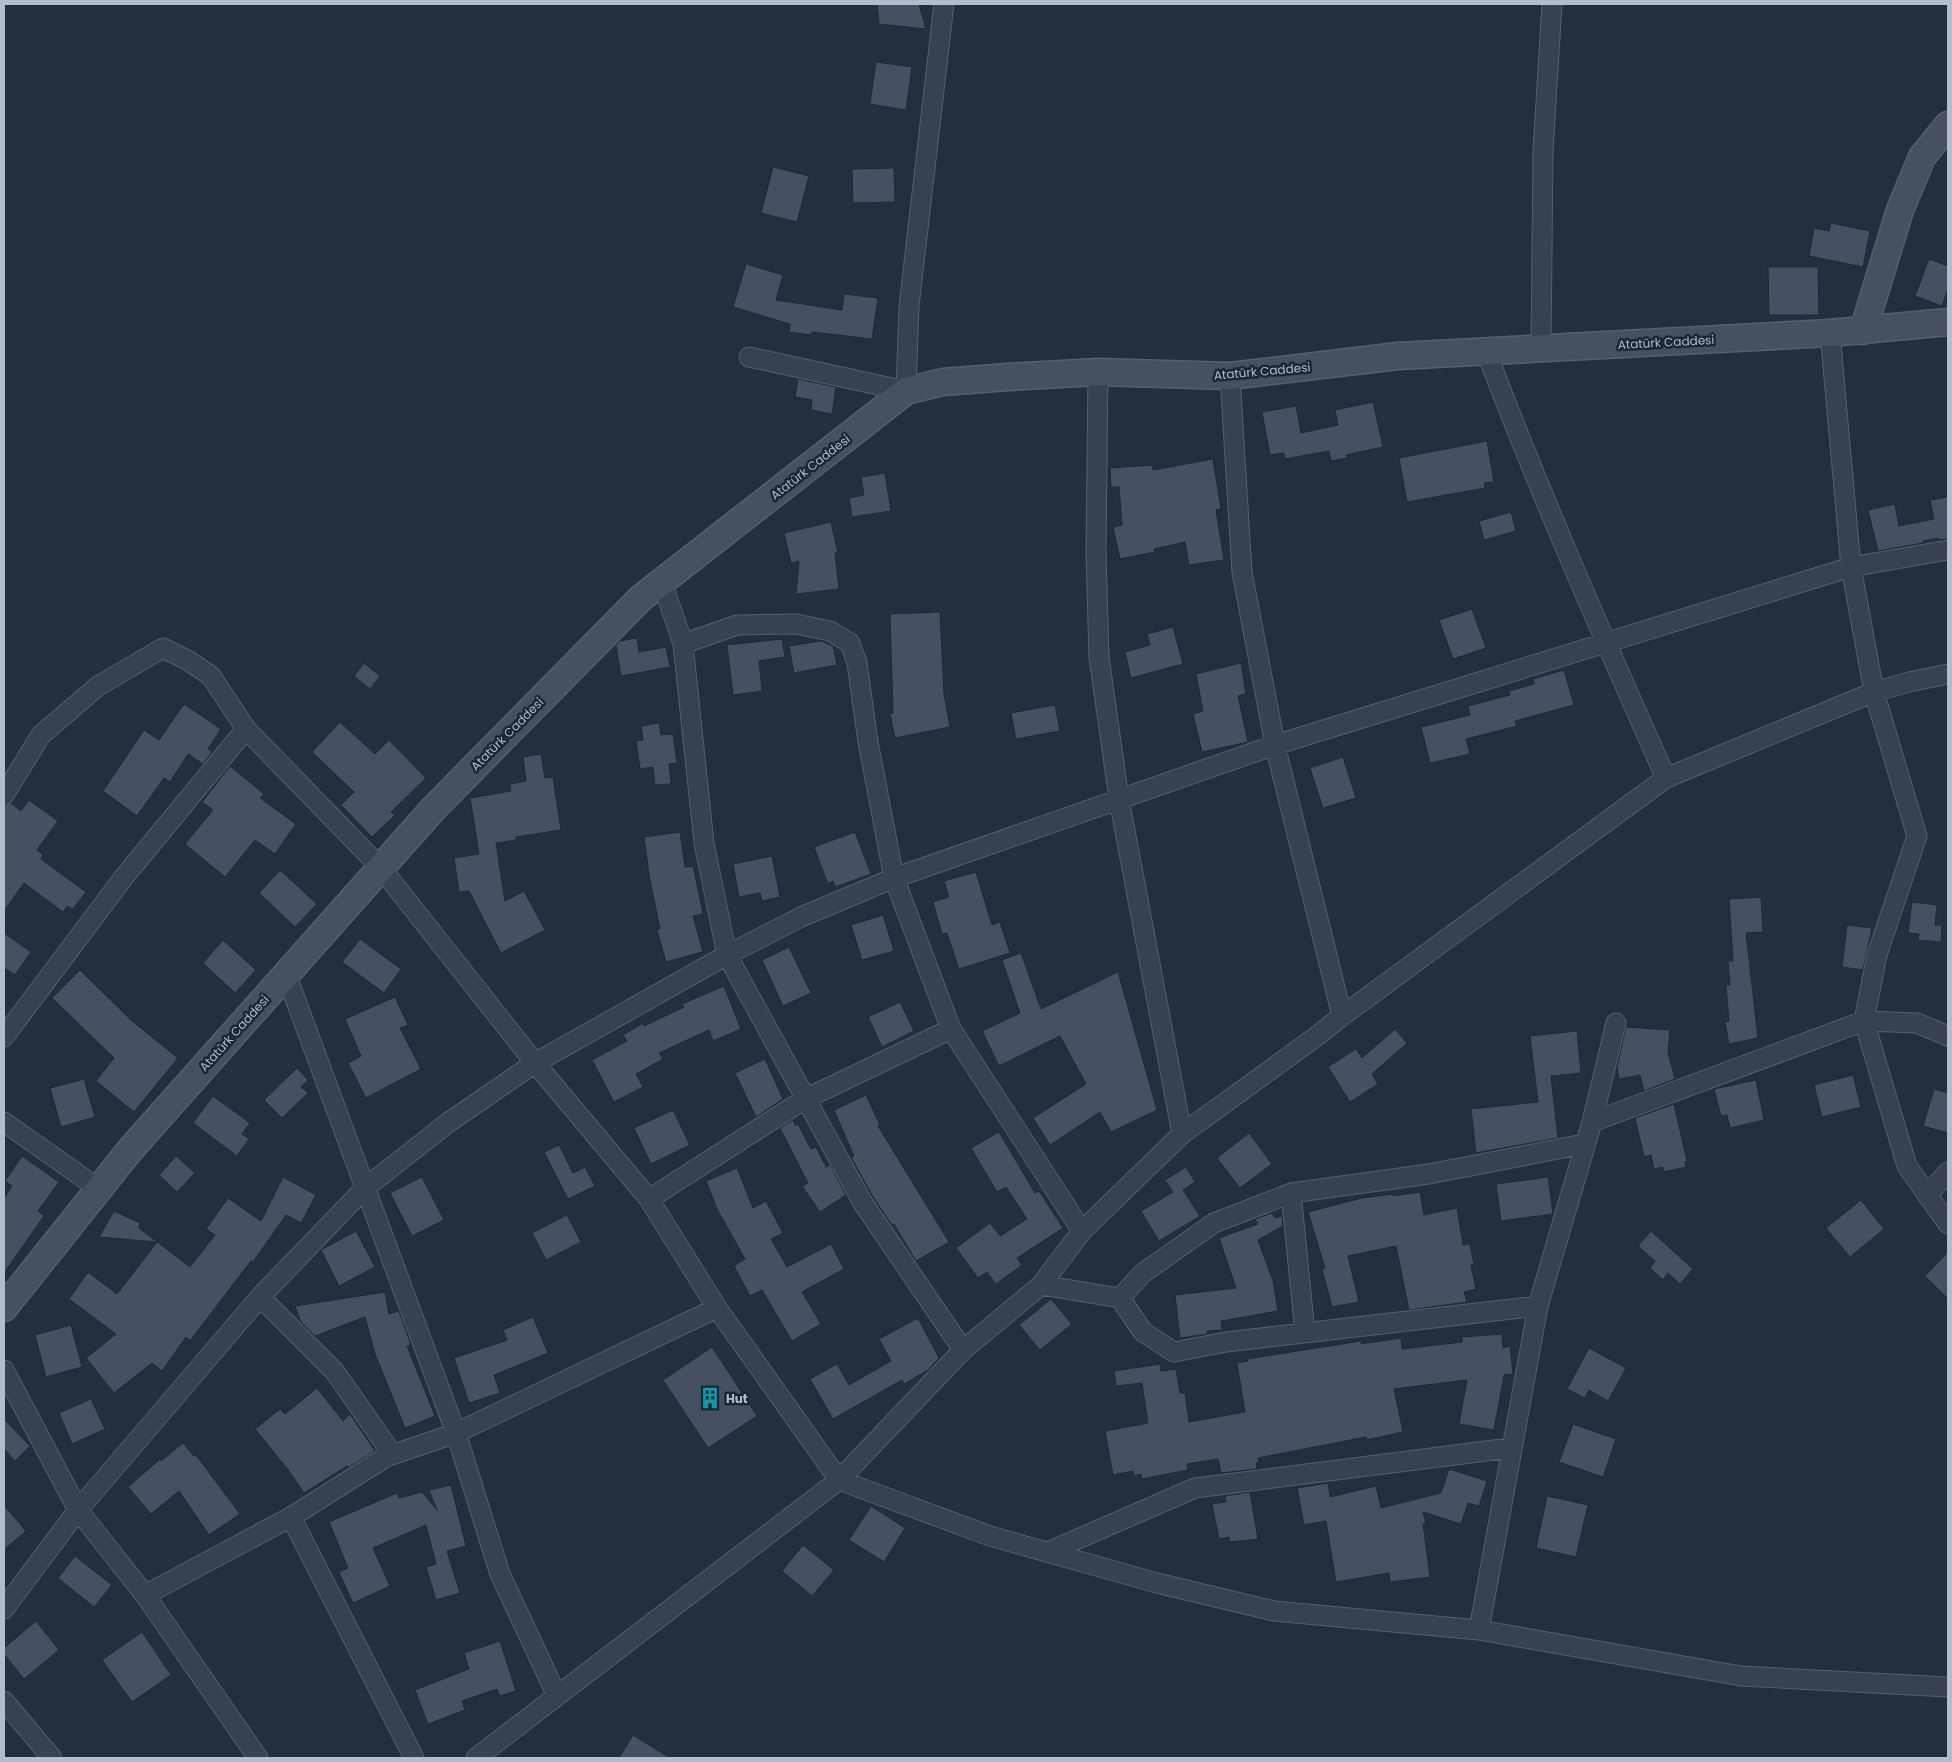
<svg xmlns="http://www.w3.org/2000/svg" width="1952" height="1762" font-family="Poppins,sans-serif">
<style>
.building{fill:#455162;stroke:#1f2835}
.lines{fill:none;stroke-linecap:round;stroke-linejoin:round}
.street-casing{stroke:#565f6c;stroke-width:21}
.secondary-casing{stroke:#565f6c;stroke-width:29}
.street{stroke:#38414e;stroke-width:19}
.secondary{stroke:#465061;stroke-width:26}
.labels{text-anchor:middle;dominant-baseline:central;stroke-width:5;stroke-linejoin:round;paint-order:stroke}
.street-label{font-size:12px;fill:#b4bcc9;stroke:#1d2633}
.poi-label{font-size:12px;font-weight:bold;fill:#b4bcc9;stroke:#1d2633;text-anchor:start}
</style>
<rect width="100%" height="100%" fill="#242f3e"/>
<path class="building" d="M877,4h42l7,25 -47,-5z
M876,62l36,5 -6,43 -36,-6z
M773,167l36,9 -12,46 -36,-9z
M894,168l1,34 -42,1 -1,-34z
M1831,223l39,8 -7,36 -54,-11 5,-28 15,3z
M1929,259l19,7v23l-6,17 -27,-10z
M746,264l37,11 -7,25 66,10 2,-16 34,4 -6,41 -60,-7 -1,3 -22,-3 1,-8 -57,-17z
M1768,267h50l1,48h-50z
M798,379l38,8 -4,27 -21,-4 1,-10 -17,-3z
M1373,402l10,45 -37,8 1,3 -16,3 -2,-10 -44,8 -1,-6 -14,2 -8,-43 34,-6 5,27 37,-8 -3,-15z
M1487,441l7,41 -10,1 1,5 -78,14 -8,-44z
M1213,459l8,50 -5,1 8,50 -35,5 -4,-23 -31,7 1,3 -35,7 -7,-32 9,-2 -3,-38h-8l-1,-19 43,-3v5z
M885,473l6,38 -39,6 -3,-19 15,-3 -3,-18z
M1948,497v42l-10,1v-2l-15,3v2l-45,8 -10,-41 27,-6 4,22 35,-7 -4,-19z
M1511,512l5,19 -32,9 -5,-19z
M831,522l7,31h-3l4,36 -43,5 3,-33 -8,2 -7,-30z
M1472,609l14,39 -33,11 -14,-39z
M940,612l4,82 6,33 -55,11 -5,-24 3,-1 -3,-99z
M1173,627l10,37 -52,14 -6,-26 25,-7 -3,-11z
M637,638l2,14 27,-5 4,20 -49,9 -5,-31 4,-4z
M782,639l3,18 -26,4 3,30 -29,4 -6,-50z
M821,641l12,5 4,19 -43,8 -5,-27z
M364,663l16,13 -10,13 -16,-13z
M1241,663l5,31 -8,2 10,46 -46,10 -9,-38 10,-3 -7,-37z
M1564,670l10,35 -59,16 2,5 -51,13 4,15 -40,9 -9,-36 49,-12 -2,-9 42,-11 -1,-4 25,-7 -1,-5z
M184,704l37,25 -13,20 4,3 -9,12 -15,-10 -18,28 -6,-4 -27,38 -34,-25 41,-61 15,10z
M1055,705l5,26 -44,8 -5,-26z
M340,722l35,32 14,-14 37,38 -35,34 4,3 -23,22 -31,-32 13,-13 -42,-40z
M659,723l2,12 12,-1 4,29 -8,1 2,20 -16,1 -2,-18 -13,2 -4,-28 7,-1 -2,-14z
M541,754l4,24 8,-1 8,53 -45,7v3l-20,3 9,58 19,-10 21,39 -44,23 -32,-62 -10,1 -5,-34 25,-4 -9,-56 41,-7 -1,-7 16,-3 -3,-24z
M1343,757l13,41 -33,10 -13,-40z
M230,766l34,28 -4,4 36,26 -21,30 -20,-14 -30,37 -40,-33 28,-34 -11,-8z
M29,800l29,21 -21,29 6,5 -2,4 45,33 -13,17 -6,-3 -4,6 -39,-29 -20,28v-105l7,-3 10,8z
M680,832l5,35 8,-1 7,33 3,15 -10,2 10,36 -37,10 -9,-32 3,-1 -11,-54 -5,-38z
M855,832l16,42 -36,13 -2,-6 -5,3 -14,-37z
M772,856l8,41 -18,4 -2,-8 -21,4 -6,-33z
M280,870l37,34 -22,23 -36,-34z
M976,872l16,53 8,-3 10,31 -51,16 -12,-36 -5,1 -9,-32 16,-5 -5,-16z
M1761,897l2,35 -17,1 12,105 -29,6 -4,-22 4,-1 -3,-36h4l-2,-24h5l-4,-62z
M1912,902l25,3 -2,20h7l-1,17 -23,-2 1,-6 -11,-1z
M883,915l11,36 -32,9 -11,-35z
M1847,925l25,3 -9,42 -21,-3z
M4,933l27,19 -16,23 -11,-7z
M360,939l41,30 -17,24 -42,-31z
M223,940l33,30 -21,23 -32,-30z
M789,947l22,46 -28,13 -21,-46z
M1021,953l20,56 77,-37 39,138 -46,22 -11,-20 -50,33 -17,-27 53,-34 -26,-48 -61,30 -17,-35 38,-18 -18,-53z
M80,970l52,51 46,37 -44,54 -38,-31 18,-23 -62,-60z
M724,986l17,43 -28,12 -4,-11 -50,23 4,6 -27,15 7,13 -29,15 -22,-42 35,-19 -4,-6 20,-12 1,3 40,-19 -2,-3z
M395,997l13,28 -8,3 21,41 -55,29 -18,-35 13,-7 -16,-37z
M900,1002l14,29 -32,16 -14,-30z
M1626,1027l44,3 -2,22 7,27 -31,12 -4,-16 -21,4 -2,-12z
M1395,1029l12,14 -35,31 6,10 -28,18 -22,-35 28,-18 6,9z
M1577,1031l4,42 -30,3 7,62 -82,15 -5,-44 67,-7 -8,-66z
M765,1059l18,40 -27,18 -21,-44z
M297,1068l11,12 -7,7 7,6 -26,25 -18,-18z
M1853,1075l8,32 -39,10 -8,-32z
M84,1079l11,38 -34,10 -11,-39z
M1756,1080l8,40 -34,8 -3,-13 -6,1 -7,-27z
M1934,1089l14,4v40l-25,-7z
M866,1095l14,30 -2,1 71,116 -33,19 -22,-37 -2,1 -19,-28 -22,-40 3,-1 -20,-46z
M213,1096l37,27 -8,11 7,5 -12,17 -44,-33z
M1674,1104l13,57 -2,1 1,5 -22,5 -1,-5 -9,2 -3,-14 -7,2 -9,-39z
M673,1110l17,35 -39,19 -17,-36z
M793,1120l3,6 2,-2 13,25 5,-2 10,20 4,-2 16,30 -26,17 -18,-26 6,-3 -28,-55z
M999,1132l36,61 4,-2 24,37 -46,30 5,7 -26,19 -9,-12 -9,6 -22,-30 34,-25 10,13 27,-17 -21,-32 -9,5 -26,-44z
M1249,1133l23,31 -32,24 -23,-30z
M559,1145l14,28 12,-6 10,19 -27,13 -24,-47z
M22,1156l37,26 -21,29 6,5 -40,57v-75l8,-12 -7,-5z
M176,1156l19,17 -18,19 -18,-17z
M1186,1167l9,15 -12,8 17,26 -41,25 -18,-30 32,-19 -8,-12z
M737,1168l16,40 13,-7 17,32 -12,6 16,28 44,-23 13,25 -42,23 19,32 -29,17 -30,-51 -12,6 -16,-30 11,-7 -28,-50 -11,-28z
M283,1177l33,18 -15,28 -15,-8 -33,47 -2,-1 -61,80 -4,-4 -24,34 -10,-8 -38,30 -28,-35 30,-24 -47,-35 19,-27 29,22 40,-52 -58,-5 15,-26 26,12 -1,5 51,39 25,-32 -9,-6 22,-31 33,23z
M422,1177l22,43 -32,16 -22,-43z
M1548,1177l5,37 -52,7 -5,-37z
M1420,1192l4,23 33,-7 6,37 7,-1 4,20 -3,1 5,24 -12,3 3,10 -58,8 -13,-64 -48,10 11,46 -27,5 -10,-38 3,-1 -17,-56 54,-14 31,-4v2z
M1861,1200l23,29 -34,28 -24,-29z
M1272,1213l3,5 7,-2 1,10 -25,14 15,41 5,30 -57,10 1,9 -15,1 1,3 -28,4 -5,-43 61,-7 -17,-50 39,-14 -3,-5z
M567,1215l14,27 -35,18 -14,-27z
M356,1231l19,36 -36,19 -18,-36z
M1651,1231l42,38 -13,15 -12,-11 -5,7 -13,-12 5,-7 -17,-15z
M1948,1252v47l-23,-23z
M385,1292l4,22 10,-3 12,34 -4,1 28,70 -30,12 -30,-74 -10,-37 -50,19 -14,-14 -6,-16z
M1051,1299l21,25 -32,26 -21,-25z
M533,1317l15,36 -54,22 6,18 -31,10 -15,-45 53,-18 -4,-10z
M918,1318l21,40 -11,12 -24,14 -2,-4 -69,39 -23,-40 27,-15 12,21 42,-24 -12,-22z
M71,1325l11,42 -36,10 -11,-42z
M1502,1334l1,14 7,-2 3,28 -9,1 -10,55 -35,-6 8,-44 -73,9 9,43 -36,8 -1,-3 -108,21 1,4 -3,1 1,6 -36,4 -3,-14 -31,5 1,6 -46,9 -1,-5 -7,2 -1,-5 -20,4 -8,-44 43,-8 -6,-40 -26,3 -2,-15 46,-7 1,7 15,-2 4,24h5l4,29 56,-10 -8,-49 11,-2 -1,-2 114,-18v3l40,-6 1,11 60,-7v-5z
M712,1347l45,69 -49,32 -45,-68z
M1589,1348l37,20 -18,33 -19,-11 -4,8 -18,-9z
M317,1388l26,33 7,-7 25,37 -27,17 -1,-2 -43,27 -15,-22 -34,-42 25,-20 5,5z
M91,1399l14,30 -33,15 -13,-31z
M4,1419l26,27 -15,15 -11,-12z
M1573,1424l43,15 -13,38 -44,-15z
M183,1443l11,13 2,-1 44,59 -31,21 -30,-44 -28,23 -23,-27 32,-28 1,2z
M1449,1469l38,12 -8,25 -11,-3 -7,21 -38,-12 3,12h-3l7,53 -40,5 -1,-9 -53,9 -10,-61 -22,4 -7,-37 31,-5 2,14 46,-11 5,22 60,-15z
M451,1485l15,61 -19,5 13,42 -24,7 -10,-33 10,-3 -10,-39 -53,23 17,38 -37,17 -14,-31 9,-4 -19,-46 68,-29 2,5 23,-6 15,18 -8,-20z
M1250,1492l8,47 -28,3 -1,-5 -10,2 -7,-35 14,-2 -1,-6z
M1547,1496l41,9 -12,52 -40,-9z
M4,1505l22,26 -22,19z
M871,1506l34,22 -21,34 -35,-22z
M803,1545l31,25 -22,26 -30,-25z
M75,1556l37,29 -18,22 -36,-29z
M36,1621l23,29 -35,29 -20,-25v-6z
M142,1632l29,43 -39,27 -30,-42z
M500,1641l16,50 -16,5 -3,-7 -35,12 3,9 -37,14 -13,-34 54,-21 -5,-16z
M633,1735l37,23h-51z"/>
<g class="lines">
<g class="street-casing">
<path id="street" d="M1830,333l21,234 23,125 43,144 -40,119 -13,66 43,145 41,58
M1541,349l2,-198 9,-147
M1486,351c55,145 117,286 180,427
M749,357l157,34 3,-85 35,-302
M1098,372l-2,181 3,104 20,142 63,335
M1230,376l12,196 33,173 67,271
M662,582l21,62 21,199 23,112 136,248 100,147
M683,644l54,-19 59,-1 34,7 20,12 7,20 11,79 26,136 57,151 131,202
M4,795l37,-60 57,-49 65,-38 26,13 22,15 35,53 135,139 154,195 114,136 68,109 122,172 151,56 167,47 117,28 205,19 262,46 207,11
M286,974l170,459 44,141 57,122
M4,1037l120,-160 122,-148
M4,1122l95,67
M1592,1122l272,-101 53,2 31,13
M1291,1193l14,140
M1927,1195l21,-23
M649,1199l156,-100 146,-70
M1041,1285l79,13 23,34 31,20 52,-10 312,-36
M260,1297l75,75 51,73v12
M1120,1298l23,-25 71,-50 77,-30 138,-19 155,-30
M4,1370l74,140 67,85 113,163
M291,1517l123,241
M1048,1552l147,-64 315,-40
M145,1595l146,-78 95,-60 70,-24 261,-125
M4,1609l74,-99 182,-213 105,-109 84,-66 86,-59 192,-108 74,-38 93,-39 381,-133 576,-178 97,-17
M1479,1630l59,-324 54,-184 24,-99
M4,1701l48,57
M476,1758l363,-278 124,-130 78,-65 41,-54 100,-97 135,-98 25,-20 324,-238 208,-86 35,-10 39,-8"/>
</g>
<g class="secondary-casing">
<path id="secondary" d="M1863,331l37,-121 22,-53 26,-32
M4,1308l126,-158 304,-342 207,-210 265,-207 37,-9 65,-5 90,-5 132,4 168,-20 432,-23 118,-11"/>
</g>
<use href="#street" class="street"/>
<use href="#secondary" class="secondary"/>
</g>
<defs>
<g id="building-bare" transform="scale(1.725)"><path d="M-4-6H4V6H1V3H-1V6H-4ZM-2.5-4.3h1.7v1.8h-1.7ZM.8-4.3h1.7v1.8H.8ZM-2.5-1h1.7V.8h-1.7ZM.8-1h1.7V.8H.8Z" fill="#0f9aa8" stroke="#1d2633" stroke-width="2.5" paint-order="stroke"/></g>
</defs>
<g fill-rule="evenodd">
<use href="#building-bare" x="710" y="1398"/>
</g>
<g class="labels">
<g class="street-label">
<text transform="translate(1666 342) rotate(-3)">Atatürk Caddesi</text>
<text transform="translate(1262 371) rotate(-5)">Atatürk Caddesi</text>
<text transform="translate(810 467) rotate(-38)">Atatürk Caddesi</text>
<text transform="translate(507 734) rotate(-45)">Atatürk Caddesi</text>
<text transform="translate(234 1033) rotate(-48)">Atatürk Caddesi</text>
</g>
<g class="poi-label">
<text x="726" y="1398">Hut</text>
</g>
</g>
<rect width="1952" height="1762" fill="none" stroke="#b4bcc9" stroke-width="10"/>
</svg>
